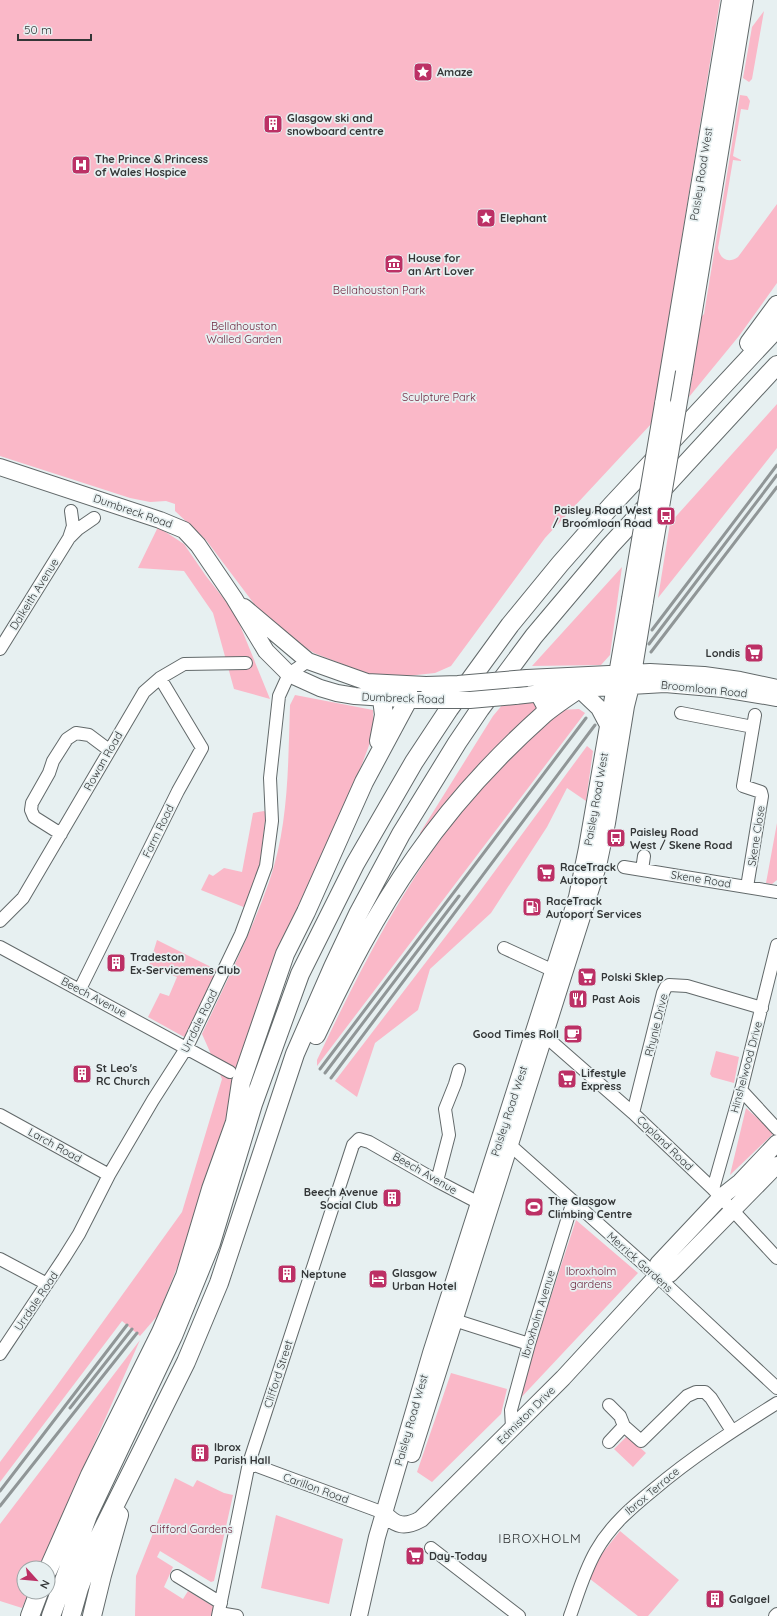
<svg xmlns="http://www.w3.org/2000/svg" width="777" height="1616" font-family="Quicksand,sans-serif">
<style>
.green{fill:#fab8c8}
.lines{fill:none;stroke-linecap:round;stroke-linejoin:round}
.minor-casing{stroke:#62696a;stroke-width:14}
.major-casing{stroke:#62696a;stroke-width:18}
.highway-casing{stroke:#62696a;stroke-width:20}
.minor{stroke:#fff;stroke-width:12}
.major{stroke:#fff;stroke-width:16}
.highway{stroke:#fff;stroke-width:18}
.rail{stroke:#909697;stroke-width:3}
.major-bridge-casing{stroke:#62696a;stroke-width:18;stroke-linecap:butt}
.major-bridge{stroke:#fff;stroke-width:16}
.labels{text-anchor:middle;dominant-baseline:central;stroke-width:3.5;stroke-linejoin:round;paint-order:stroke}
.poi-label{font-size:11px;font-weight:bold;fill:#333637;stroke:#e7f0f1;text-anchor:start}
.street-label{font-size:11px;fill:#333637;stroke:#e7f0f1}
.park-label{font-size:11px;fill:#6a1f39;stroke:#e7f0f1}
.quarter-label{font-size:13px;letter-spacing:1px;fill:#333637;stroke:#e7f0f1}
</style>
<rect width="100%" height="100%" fill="#e7f0f1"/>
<path class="green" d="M0,0h720l-68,423 -107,115 -94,128 -16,7 -28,3 -37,-1 -56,-22 -31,-20 -28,-28 -49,-65 -31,-29v-7l-9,-3 -16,1 -20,-4 -130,-42z
M764,11l-12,68 -3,3 -6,-4 9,-51z
M740,95l7,1 3,5 -2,9 -7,-1 -8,47 8,4v1l-8,-1 -15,88c2,11 10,16 20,9l39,-53v79l-38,53 -50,61 12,-80 3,-3z
M777,404v44l-119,150 12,-75z
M158,527l26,17 22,32 29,37 35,86 -36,-10 -21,-76 -29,-42 -46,-3z
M622,567l-12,88 -9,10 -69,1z
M295,695l78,15 1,22 -19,51 -68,147 -39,104 -27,103 -31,98 -32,80 -18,21 -18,-15 -122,161v-20l53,-71 129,-179 40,-133 -20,-45c23,-50 49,-100 67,-152 20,-57 19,-118 21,-177z
M535,701l4,5 -6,10 -108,121 -5,-4 73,-117 10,-12z
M579,709l6,4 -268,353v-6c38,-80 78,-160 131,-231 32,-43 74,-82 112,-119z
M587,746l6,5 -7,50 -19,-13 -20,39 -56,86 -61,56 -12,41 -43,33 -18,54 -22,-16 140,-183z
M264,811l2,2 -7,57 -13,38 -45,-18 8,-16 4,2 11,-8 18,4 11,-59z
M777,823v57l-5,4 -6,-1z
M157,940l62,31 -33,67 -38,-21 12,-24 9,3 8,-19 -28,-11z
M716,1051l23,6 -5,26 -22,-6 -2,-3z
M746,1108l28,25 -44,42z
M576,1220l62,53 -122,130z
M140,1340l-101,228h-15v24h5l-7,16 -22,-7v-77z
M451,1373l56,16 -6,25 -69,68 -15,-10z
M627,1436l19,17 -13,14 -19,-18z
M175,1478l18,9 4,-7 27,13 9,2 -19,86 -3,1 -51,-31 -3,6 16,10 -9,20 19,12 5,-8 28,17 -2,8h-79l1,-40z
M276,1515l67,24 -14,65 -68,-16z
M620,1531l59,49 -31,36h-10l-48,-37 10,-23z"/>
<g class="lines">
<g class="minor-casing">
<path id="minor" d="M71,511l2,15 -4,12 9,-9 16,-11
M0,649l69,-111
M681,713l72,14
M61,834l-27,-17 -3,-7 1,-7 17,-30 4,-12 14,-22 9,-6 13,2 20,15
M624,867l153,25
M642,870l2,-14
M747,887l15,-91 -1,-4 -18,-6 12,-71
M0,921l23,-23 121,-206 16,-14 24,-14 62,-1
M0,947l230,125
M504,948l50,23
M80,989l98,-198 24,-43 -42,-70
M545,1036l88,77 80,76 64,69
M741,1090l36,39
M633,1113l30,-120 3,-6 3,-2 18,1 75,22
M0,1115l109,60
M504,1142l6,3 147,131 120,112
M437,1181l12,-46 -4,-26 10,-25 4,-14
M713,1189l28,-99 36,-145
M0,1259l47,25
M454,1320l75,24
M0,1354l64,-96 15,-24 30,-59 44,-75 34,-53 54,-113 25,-68 6,-45 -2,-43 9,-82 10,-22 19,-13
M609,1405l11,11 4,10
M512,1427l-1,-17 18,-66 44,-143
M609,1442l15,-16 17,15 46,-45 9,-4h9l6,6 21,33
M249,1463l135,50
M431,1548l88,68
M177,1576l44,27
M219,1613l18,3
M218,1616l31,-153 104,-318 6,-6 10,3 68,39 42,22 8,3
M570,1616c8,-22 14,-44 26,-65 14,-25 35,-43 57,-61 39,-33 81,-60 124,-87
M775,1616l2,-2"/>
</g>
<g class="major-casing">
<path id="major" d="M684,372l61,-372
M663,404l67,-404
M0,467l160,53 24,10 14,15 36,53 32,53 23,23 31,14 17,5 18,3 62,4
M244,607l64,54 59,21 59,3
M527,678l123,-6 54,3 36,5 37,8
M579,689l20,19 9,17
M515,696l64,-7 86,-5 58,5 54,9
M657,1276l13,-2 107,-109
M412,1454l186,-588 9,-43 19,-117 5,-20 14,-85
M384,1513c12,13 21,15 37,6l142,-141 94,-102 1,-12 63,-67 19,-15 37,-39
M359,1616l18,-79 54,-184 146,-456 10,-49 43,-249"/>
</g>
<g class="highway-casing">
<path id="highway" d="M749,343l28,-38
M539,693l7,13 -1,7
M379,741l5,-26 -2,-16
M316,1035c29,-61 60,-122 99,-177 36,-52 82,-102 129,-144 11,-9 23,-17 35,-25
M235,1122l6,-40 44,-128 21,-42 58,-130 44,-82
M48,1570l42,-95 71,-143 24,-56 26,-87 28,-78
M30,1616l9,-24
M51,1616l37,-101 85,-179 38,-93 42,-139 47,-130 55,-110 59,-102 35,-53 61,-84 50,-61 51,-58 166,-178
M71,1616l8,-28 16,-43 91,-183 33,-79 76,-229 38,-87 25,-53 43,-80 56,-91 23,-34 54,-73 76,-90 167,-181
M92,1616l10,-41 17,-60"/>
</g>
<use href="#minor" class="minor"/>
<use href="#major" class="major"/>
<use href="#highway" class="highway"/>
<path class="rail" d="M652,630l125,-165
M649,644l128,-169
M651,652l126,-165
M320,1069l266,-351
M325,1073l134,-177
M331,1078l264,-353
M70,1408l62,-79
M0,1491l127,-166
M0,1506l137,-173"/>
<g class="major-bridge-casing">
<path id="major-bridge" d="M630,599l33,-195
M645,601l39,-229
M426,685l32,-1 69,-6
M417,700h53l45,-4"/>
</g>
<use href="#major-bridge" class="major-bridge"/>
</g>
<defs>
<g id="sight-square" transform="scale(1)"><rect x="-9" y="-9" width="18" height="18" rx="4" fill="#bc3065" stroke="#e7f0f1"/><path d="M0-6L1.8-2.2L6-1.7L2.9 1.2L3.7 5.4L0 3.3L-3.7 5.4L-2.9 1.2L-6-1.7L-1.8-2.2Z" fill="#fff"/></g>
<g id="building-square" transform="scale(1)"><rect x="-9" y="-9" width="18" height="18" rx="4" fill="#bc3065" stroke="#e7f0f1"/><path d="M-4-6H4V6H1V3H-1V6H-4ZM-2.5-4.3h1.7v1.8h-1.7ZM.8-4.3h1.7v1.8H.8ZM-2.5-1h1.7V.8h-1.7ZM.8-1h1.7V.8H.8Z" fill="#fff"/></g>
<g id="hospital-square" transform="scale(1)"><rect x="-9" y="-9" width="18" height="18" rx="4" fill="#bc3065" stroke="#e7f0f1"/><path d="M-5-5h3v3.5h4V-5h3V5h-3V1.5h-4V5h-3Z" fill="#fff"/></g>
<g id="museum-square" transform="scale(1)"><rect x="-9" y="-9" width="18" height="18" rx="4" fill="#bc3065" stroke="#e7f0f1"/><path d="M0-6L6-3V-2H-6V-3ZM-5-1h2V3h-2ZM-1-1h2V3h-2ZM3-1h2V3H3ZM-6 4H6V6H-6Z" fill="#fff"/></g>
<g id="bus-square" transform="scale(1)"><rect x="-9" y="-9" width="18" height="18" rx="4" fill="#bc3065" stroke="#e7f0f1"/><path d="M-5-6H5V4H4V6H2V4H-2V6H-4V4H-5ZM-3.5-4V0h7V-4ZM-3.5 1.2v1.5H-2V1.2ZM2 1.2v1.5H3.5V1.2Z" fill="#fff"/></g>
<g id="supermarket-square" transform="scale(1)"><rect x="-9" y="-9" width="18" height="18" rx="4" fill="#bc3065" stroke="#e7f0f1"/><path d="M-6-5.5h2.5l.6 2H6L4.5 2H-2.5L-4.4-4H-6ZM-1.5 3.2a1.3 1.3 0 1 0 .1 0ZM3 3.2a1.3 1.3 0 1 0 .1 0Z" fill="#fff"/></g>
<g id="fuel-square" transform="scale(1)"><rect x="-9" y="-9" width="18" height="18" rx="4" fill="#bc3065" stroke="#e7f0f1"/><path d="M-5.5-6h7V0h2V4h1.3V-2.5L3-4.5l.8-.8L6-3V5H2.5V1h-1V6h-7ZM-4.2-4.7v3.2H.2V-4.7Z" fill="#fff"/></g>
<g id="restaurant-square" transform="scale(1)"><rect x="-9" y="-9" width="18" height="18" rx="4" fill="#bc3065" stroke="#e7f0f1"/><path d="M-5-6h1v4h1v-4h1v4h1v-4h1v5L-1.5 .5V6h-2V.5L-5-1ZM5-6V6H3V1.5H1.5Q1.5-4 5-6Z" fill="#fff"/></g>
<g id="cafe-square" transform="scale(1)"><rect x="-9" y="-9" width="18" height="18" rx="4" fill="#bc3065" stroke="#e7f0f1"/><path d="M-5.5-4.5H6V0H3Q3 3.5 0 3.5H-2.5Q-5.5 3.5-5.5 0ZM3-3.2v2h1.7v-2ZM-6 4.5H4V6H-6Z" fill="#fff"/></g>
<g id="stadium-square" transform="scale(1)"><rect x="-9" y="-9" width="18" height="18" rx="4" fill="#bc3065" stroke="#e7f0f1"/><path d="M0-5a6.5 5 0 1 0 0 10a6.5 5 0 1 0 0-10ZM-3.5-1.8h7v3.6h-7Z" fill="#fff"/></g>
<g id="hotel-square" transform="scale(1)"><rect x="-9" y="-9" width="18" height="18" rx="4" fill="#bc3065" stroke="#e7f0f1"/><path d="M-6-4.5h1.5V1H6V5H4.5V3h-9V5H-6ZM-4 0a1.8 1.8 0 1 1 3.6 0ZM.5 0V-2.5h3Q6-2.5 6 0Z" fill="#fff"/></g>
</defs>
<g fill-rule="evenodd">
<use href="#sight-square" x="423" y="72"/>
<use href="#building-square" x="273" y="124"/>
<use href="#hospital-square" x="81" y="165"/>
<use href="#sight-square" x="486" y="218"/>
<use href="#museum-square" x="394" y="264"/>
<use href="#bus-square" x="666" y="516"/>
<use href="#supermarket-square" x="754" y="653"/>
<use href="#bus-square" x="616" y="838"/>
<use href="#supermarket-square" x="546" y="873"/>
<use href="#fuel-square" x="532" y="907"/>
<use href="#building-square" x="116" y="963"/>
<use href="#supermarket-square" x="587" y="977"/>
<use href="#restaurant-square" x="578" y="999"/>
<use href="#cafe-square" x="573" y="1034"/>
<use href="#building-square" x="82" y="1074"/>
<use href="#supermarket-square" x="567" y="1079"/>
<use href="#building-square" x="392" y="1198"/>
<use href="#stadium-square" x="534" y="1207"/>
<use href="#building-square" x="287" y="1274"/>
<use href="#hotel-square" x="378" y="1279"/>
<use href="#building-square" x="200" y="1453"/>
<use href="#supermarket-square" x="415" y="1556"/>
<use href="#building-square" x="715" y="1599"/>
</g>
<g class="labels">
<g class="poi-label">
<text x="437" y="72">Amaze</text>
<text x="287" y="118">Glasgow ski and<tspan x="287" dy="13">snowboard centre</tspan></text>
<text x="95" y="159">The Prince &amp; Princess<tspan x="95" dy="13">of Wales Hospice</tspan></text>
<text x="500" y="218">Elephant</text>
<text x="408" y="258">House for<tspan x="408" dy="13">an Art Lover</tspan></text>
<text x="652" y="510" text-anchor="end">Paisley Road West<tspan x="652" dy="13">/ Broomloan Road</tspan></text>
<text x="740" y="653" text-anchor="end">Londis</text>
<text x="630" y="832">Paisley Road<tspan x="630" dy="13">West / Skene Road</tspan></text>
<text x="560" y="867">RaceTrack<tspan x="560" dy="13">Autoport</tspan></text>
<text x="546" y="901">RaceTrack<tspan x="546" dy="13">Autoport Services</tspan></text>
<text x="130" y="957">Tradeston<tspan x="130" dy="13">Ex-Servicemens Club</tspan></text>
<text x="601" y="977">Polski Sklep</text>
<text x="592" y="999">Past Aois</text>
<text x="559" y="1034" text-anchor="end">Good Times Roll</text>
<text x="96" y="1068">St Leo's<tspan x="96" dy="13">RC Church</tspan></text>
<text x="581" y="1073">Lifestyle<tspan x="581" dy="13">Express</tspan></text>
<text x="378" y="1192" text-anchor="end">Beech Avenue<tspan x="378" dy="13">Social Club</tspan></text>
<text x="548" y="1201">The Glasgow<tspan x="548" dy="13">Climbing Centre</tspan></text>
<text x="392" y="1273">Glasgow<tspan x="392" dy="13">Urban Hotel</tspan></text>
<text x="301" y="1274">Neptune</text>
<text x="214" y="1447">Ibrox<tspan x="214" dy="13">Parish Hall</tspan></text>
<text x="429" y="1556">Day-Today</text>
<text x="729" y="1599">Galgael</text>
</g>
<g class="street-label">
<text transform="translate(701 174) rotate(-81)">Paisley Road West</text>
<text transform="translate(133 511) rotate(19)">Dumbreck Road</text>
<text transform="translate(34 594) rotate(-58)">Dalkeith Avenue</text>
<text transform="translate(704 689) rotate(6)">Broomloan Road</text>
<text transform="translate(403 698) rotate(2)">Dumbreck Road</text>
<text transform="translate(103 761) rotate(-60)">Rowan Road</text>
<text transform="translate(596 799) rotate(-80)">Paisley Road West</text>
<text transform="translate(158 831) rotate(-64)">Farm Road</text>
<text transform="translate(756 836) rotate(-81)">Skene Close</text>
<text transform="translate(701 879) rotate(9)">Skene Road</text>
<text transform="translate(94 997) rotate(28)">Beech Avenue</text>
<text transform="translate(199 1021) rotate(-64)">Urrdale Road</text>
<text transform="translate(656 1025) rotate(-76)">Rhynie Drive</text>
<text transform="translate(746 1067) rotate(-75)">Hinshelwood Drive</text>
<text transform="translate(509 1111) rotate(-72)">Paisley Road West</text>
<text transform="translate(665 1143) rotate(44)">Copland Road</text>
<text transform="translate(55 1145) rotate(29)">Larch Road</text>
<text transform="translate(425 1173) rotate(30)">Beech Avenue</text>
<text transform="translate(640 1262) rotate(42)">Merrick Gardens</text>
<text transform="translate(36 1301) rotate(-56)">Urrdale Road</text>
<text transform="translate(538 1314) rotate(-73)">Ibroxholm Avenue</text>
<text transform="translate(278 1374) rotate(-72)">Clifford Street</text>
<text transform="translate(526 1415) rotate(-45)">Edmiston Drive</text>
<text transform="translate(411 1420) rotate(-74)">Paisley Road West</text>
<text transform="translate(316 1488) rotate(20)">Carillon Road</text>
<text transform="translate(652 1491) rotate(-40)">Ibrox Terrace</text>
</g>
<g class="park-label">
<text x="379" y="290">Bellahouston Park</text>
<text x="244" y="326">Bellahouston<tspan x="244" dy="13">Walled Garden</tspan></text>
<text x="439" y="397">Sculpture Park</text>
<text x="591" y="1271">Ibroxholm<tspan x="591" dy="13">gardens</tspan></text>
<text x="191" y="1529">Clifford Gardens</text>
</g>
<g class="quarter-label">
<text x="540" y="1538">IBROXHOLM</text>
</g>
</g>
<g transform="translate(36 1580) rotate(117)"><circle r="19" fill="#e7f0f1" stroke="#9fa6a7"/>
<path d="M0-3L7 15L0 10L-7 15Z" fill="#bc3065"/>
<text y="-6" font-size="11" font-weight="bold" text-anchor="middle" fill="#333637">N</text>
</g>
<path d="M18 34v6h73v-6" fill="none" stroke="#333637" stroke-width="2"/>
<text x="24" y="34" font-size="12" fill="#333637" stroke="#e7f0f1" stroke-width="3" paint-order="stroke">50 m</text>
</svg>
